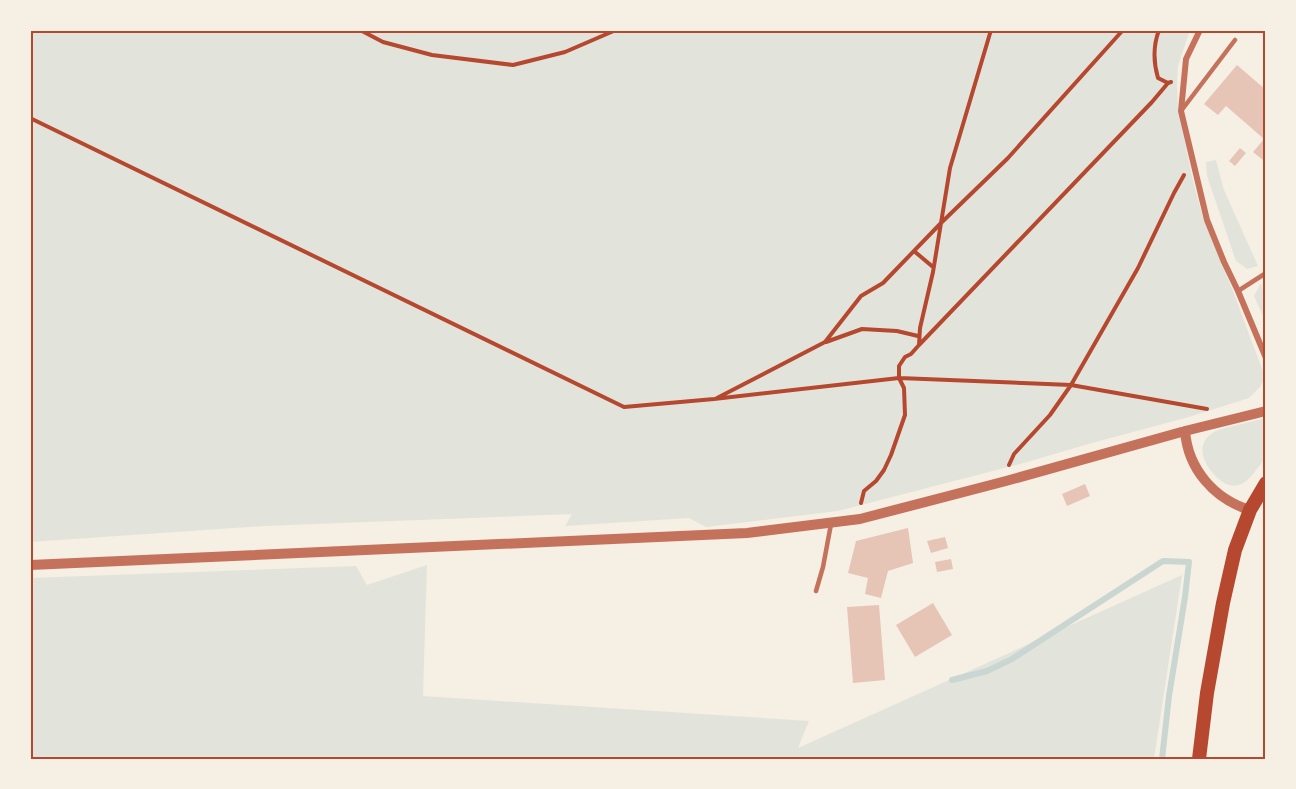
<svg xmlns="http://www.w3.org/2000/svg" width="1296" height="789" font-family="Quicksand,sans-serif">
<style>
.green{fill:#e2e4dc}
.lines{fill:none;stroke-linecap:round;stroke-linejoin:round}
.stream{stroke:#c9d6d2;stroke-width:6}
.building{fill:#e6c5b7}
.path{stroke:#b5482f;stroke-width:4}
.service{stroke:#c5725c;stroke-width:4.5}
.minor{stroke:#c5725c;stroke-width:6}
.tertiary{stroke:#c5725c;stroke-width:10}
.primary{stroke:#b5482f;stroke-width:14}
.neatline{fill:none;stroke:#b5482f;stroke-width:2}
</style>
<rect width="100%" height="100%" fill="#f6efe4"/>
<path class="green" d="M30,30h1160l-12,36 -1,18 1,23 14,70 11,41 30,73 31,83v5l-4,8 -11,11 -60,19 -97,26 -68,20 -186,48 -132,16 -17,-9 -124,8 7,-12 -308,12 -234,16z
M1216,160l8,30 34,76 -11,3 -11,-8 -29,-85 -1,-14z
M1261,283l5,15v25l-12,-27z
M1266,418c0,11 2,26 0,37 -1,5 -7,11 -10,15 -13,20 -29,21 -44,2 -14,-17 -14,-35 9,-43z
M427,565l-4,131 386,25 -11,27 384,-173 -28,184h-1124v-181l326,-12 11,19z"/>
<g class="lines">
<path class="stream" d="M952,680l35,-9 25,-12 151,-98 26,1 -4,35 -16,99 -7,63"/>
</g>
<path class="building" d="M1237,65l29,25v67l-3,3 -10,-8 11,-13 -38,-33 -8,9 -14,-11z
M1240,148l6,5 -11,13 -6,-5z
M1085,484l5,12 -23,10 -5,-12z
M908,528l5,35 -25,8 -7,27 -16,-4 3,-16 -20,-5 8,-32z
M945,537l3,11 -17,5 -4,-12z
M951,559l2,10 -16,3 -2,-10z
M933,603l19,32 -37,22 -19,-32z
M879,605l6,75 -32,3 -6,-76z"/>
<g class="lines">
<path class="path" d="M360,30l23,12 49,13 81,10 52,-13 51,-22
M1159,30c-6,16 -6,31 -1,48l10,5
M30,118l594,289 90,-8 185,-21 172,7 136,24
M914,251l19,16
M826,342l36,-13 35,2 21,5
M919,345l233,-243 16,-19 3,-1
M717,398l108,-56 36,-46 22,-13 58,-60 67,-65 115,-128
M1009,465l5,-11 36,-39 21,-30 67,-117 36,-75 10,-18
M861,503l3,-12 12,-10 8,-11 7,-15 14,-40 -1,-27 -5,-10v-12l6,-9 6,-3 8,-9 1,-17 13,-56 17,-104 41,-138"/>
<path class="service" d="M1181,111l54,-71
M1238,291l28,-18
M816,591l7,-24 8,-43"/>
<path class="minor" d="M1200,30l-14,29 -5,52 26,109 17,42 14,29 28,67"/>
<path class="tertiary" d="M1185,431c3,38 29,68 65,79
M30,565l717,-32 113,-14 146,-38 179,-50 81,-20"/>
<path class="primary" d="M1199,759l8,-66 16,-90 12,-53 15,-40 16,-27"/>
</g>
<rect width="1296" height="789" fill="none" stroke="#f6efe4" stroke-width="63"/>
<rect x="32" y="32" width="1232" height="726" class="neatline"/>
</svg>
